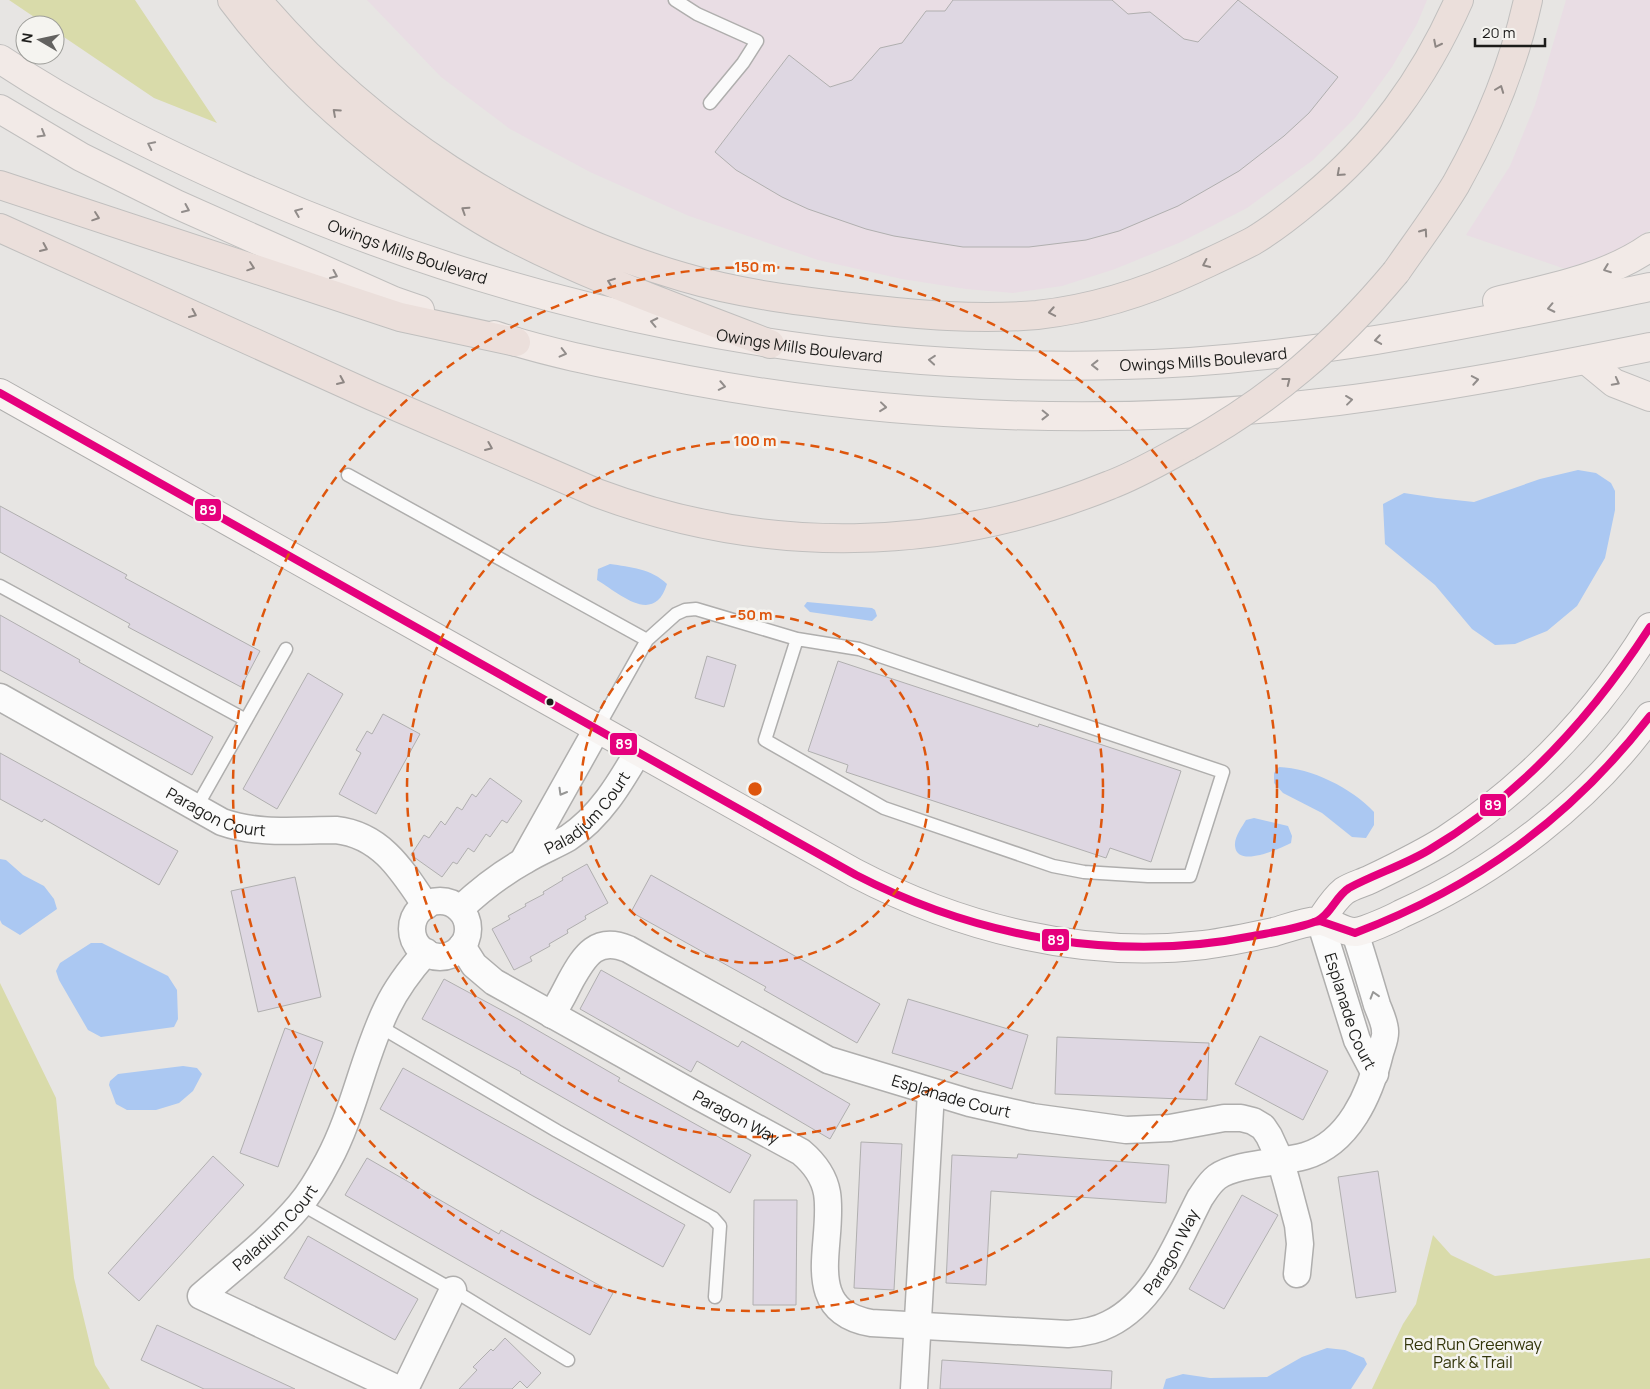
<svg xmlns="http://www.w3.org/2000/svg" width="1650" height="1389" font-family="Manrope,sans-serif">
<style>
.commercial{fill:#e9dde4}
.green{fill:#d9dbaa}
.water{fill:#abc8f2}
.building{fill:#ded7e2;stroke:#b0afaf}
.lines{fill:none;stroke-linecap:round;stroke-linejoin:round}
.service-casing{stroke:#afaead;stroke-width:15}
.minor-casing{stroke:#afaead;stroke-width:29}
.secondary-casing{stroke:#afaead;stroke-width:30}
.primary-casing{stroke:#c0bfbe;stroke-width:30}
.motorway-casing{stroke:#c0bfbe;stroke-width:30}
.service{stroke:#fbfbfb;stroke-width:12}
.minor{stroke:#fbfbfb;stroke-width:26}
.secondary{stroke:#f7f3f1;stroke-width:28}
.primary{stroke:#f2eae7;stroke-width:28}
.motorway{stroke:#ebdfdb;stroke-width:28}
.motorway-bridge-casing{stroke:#c0bfbe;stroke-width:30;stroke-linecap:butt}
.motorway-bridge{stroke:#ebdfdb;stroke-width:28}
.bus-1-casing{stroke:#f5f4f0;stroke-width:11}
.bus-1{stroke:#e5007d;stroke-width:8}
.oneway{stroke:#8e8784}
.oneway2{stroke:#928d8b}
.oneway3{stroke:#979796}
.ring{fill:none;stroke:#de560d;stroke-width:2.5;stroke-dasharray:9 6}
.bus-dot{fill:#1c1c1a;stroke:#f5f4f0;stroke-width:2}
.labels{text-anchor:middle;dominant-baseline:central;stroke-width:5;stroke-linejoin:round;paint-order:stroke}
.street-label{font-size:16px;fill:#1c1c1a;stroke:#f5f4f0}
.park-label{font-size:16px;fill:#323409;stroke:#f5f4f0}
.centre{fill:#de560d;stroke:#f5f4f0;stroke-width:2.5}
.ring-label{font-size:15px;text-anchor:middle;font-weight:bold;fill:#de560d;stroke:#f5f4f0;stroke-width:5;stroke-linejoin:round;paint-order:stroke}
.line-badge{stroke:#f5f4f0;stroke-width:2}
.badge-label{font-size:14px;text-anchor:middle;font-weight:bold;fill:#fff}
</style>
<rect width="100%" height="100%" fill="#e7e5e3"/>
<path class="commercial" d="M367,0h1060l-10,24 -25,43 -37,51 -42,42 -66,48 -66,34 -66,27 -53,17 -49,7 -47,-4 -64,-10 -84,-19 -129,-44 -99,-44 -80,-43 -69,-52z
M1566,0h84v230l-34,21 -42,21 -108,-37 44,-69 25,-61z"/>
<path class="green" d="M9,0h126l82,123 -63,-25 -99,-67v-6h-9z
M0,983l56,115 18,180 21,87 15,24h-110z
M1433,1235l18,20 44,21 155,-18v131h-278l31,-65 13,-20z"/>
<path class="water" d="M1578,470l18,3 15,10 4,8v19l-10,48 -28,48 -30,25 -32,13 -20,1 -23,-16 -37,-44 -50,-41 -2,-40 21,-11 33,5 37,4 66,-23z
M610,564c20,3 42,5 57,20 -13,42 -47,10 -70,-4l1,-11z
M807,602l65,6 3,2 2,6 -5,5 -62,-9 -6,-6z
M1279,767c32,1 73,21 95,45v13l-8,13 -14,-1 -30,-24 -39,-20 -9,-10v-10z
M1254,818l34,8 4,10 -1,7c-10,5 -54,26 -56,3 -1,-9 7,-19 11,-26z
M0,859l6,1 17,15 21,11 10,13 3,10 -37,26 -18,-11 -2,-4z
M91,943h11l66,33 9,14 1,29 -4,8 -73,10 -13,-7 -29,-50 -3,-9 4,-8z
M183,1066l14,2 5,6 -9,17 -14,12 -23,7h-29l-11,-6 -7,-19 1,-4 8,-7z
M1327,1348l18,2 19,8 3,6 -16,25h-188l3,-10 17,-5 27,4 57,-1 35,-20z"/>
<path class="building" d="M953,0h159l16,14 22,-2 34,27 14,3 40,-42 100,77 -29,36 -25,23 -45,35 -61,35 -59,25 -33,9 -57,7h-66l-69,-11 -28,-7 -58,-20 -26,-12 -46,-27 -21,-18 74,-97 41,32 22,-7 28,-32 22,-5 24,-32h19z
M0,506l127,69 -2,3 135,73 -19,36 -113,-60 2,-3 -130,-72z
M0,615l80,45 -1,2 134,75 -21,38 -192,-105z
M707,656l29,9 -12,42 -29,-9z
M838,661l200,66 1,-3 142,47 -30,91 -41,-14 -4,10 -260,-86 2,-7 -40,-14z
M308,673l35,21 -66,115 -34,-20z
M383,714l37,20 -44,80 -37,-20 22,-41 -5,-3 11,-19 5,3z
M0,753l178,98 -19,34 -115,-66 -2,3 -42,-23z
M490,778l32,23 -15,22 -5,-3 -12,17 -4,-3 -12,18 -6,-4 -11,16 -4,-2 -11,15 -31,-22 13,-20 5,3 12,-17 4,4 12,-18 5,3 10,-16 4,3z
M587,864l21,39 -23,13 1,3 -19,11 1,3 -19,11 1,2 -20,11 2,4 -18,9 -22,-41 18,-10 -2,-3 18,-10 -1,-2 19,-10 -1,-2 20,-12 -1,-2z
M651,875l229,129 -23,39 -93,-53 2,-3 -135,-75z
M295,877l26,120 -63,15 -27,-121z
M601,970l137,77 4,-6 108,63 -20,35 -133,-78 -6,11 -111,-63z
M444,979l74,40 102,59 -2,3 133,74 -21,38 -210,-120 1,-1 -99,-53z
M908,999l120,36 -16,54 -120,-36z
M285,1028l38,14 -45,125 -38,-14z
M1260,1036l68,35 -25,49 -68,-36z
M1057,1037l152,6 -2,57 -152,-6z
M403,1068l282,157 -22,42 -130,-71 -153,-87z
M861,1142l41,2 -8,146 -40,-2z
M1018,1154l151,11 -3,38 -175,-12 -5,94 -40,-2 6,-128 65,3z
M213,1156l31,29 -105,116 -31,-28z
M367,1158l132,76 2,-4 112,63 -23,42 -245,-140z
M1378,1171l18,121 -40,6 -18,-121z
M1242,1195l36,20 -54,94 -35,-20z
M754,1200h43l-1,105h-43z
M308,1236l110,63 -23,41 -111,-62z
M157,1325l138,64h-91l-63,-29z
M505,1338l36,35 -14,15 -7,-7 -8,8h-53l18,-19 -4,-3 18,-18 2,2z
M942,1360l170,11 -1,18h-171z"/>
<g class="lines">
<g class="service-casing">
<path id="service" d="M675,0l22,14 60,27 -14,22 -33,40
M348,475l299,165
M0,586l246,134
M797,639l62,10 364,123 -33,104h-42l-64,-4 -31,-6 -169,-58 -119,-68z
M597,729l50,-89 29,-26 9,-4 11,-1 101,30
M196,808l90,-159
M379,1026l178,105 156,87 7,8 -5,71
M301,1204l152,86 115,70"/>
</g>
<g class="minor-casing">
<g id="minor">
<path id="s1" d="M0,697l222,125c37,13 76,8 114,8 45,5 66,40 90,76"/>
<path d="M523,861l74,-132"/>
<circle cx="440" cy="929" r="28"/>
<path id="s2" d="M460,909c19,-18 41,-35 64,-48 14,-9 30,-15 44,-23 32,-21 52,-55 70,-86"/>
<path id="s3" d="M1320,921l37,119 18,34"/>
<path id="s4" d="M462,946l12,19 20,17 200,112 107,58c13,11 23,24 26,41 8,49 -28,117 44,130l197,11c14,-1 28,-3 41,-10 47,-23 68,-82 91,-126 5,-7 9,-15 17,-21 19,-14 63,-14 88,-21 44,-13 65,-62 75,-103 2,-7 6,-16 5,-22 0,-8 -5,-18 -8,-26 -7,-24 -14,-48 -22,-72"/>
<path id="s5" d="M552,1015c7,-12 13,-23 19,-35 14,-25 26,-44 57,-31l200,111 142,43 62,14 94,13 44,-2 54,-10h17l12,3 10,6 6,9 12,26 7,25 10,38 2,19 -3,30"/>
<path id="s6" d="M398,1389l-197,-93c33,-29 70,-57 98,-90 11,-13 21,-30 29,-45 26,-48 35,-104 59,-153 10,-21 23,-38 39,-56"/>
<path d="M405,1389l48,-99"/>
<path d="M914,1389l17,-297"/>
</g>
</g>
<g class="secondary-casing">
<path id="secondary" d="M0,393l855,480c107,56 228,86 349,72 24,-3 47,-8 70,-13 14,-4 29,-10 44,-11 12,-1 25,12 38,11 9,-1 36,-13 45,-18 95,-42 189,-114 249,-198
M1320,921c7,-10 14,-22 24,-30 7,-5 19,-8 27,-12 25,-12 50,-24 74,-39 84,-55 153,-128 205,-213"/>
</g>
<g class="primary-casing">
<g id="primary">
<path id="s7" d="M0,59c76,51 160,92 243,129 276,123 577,185 879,177 179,-4 354,-42 528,-78"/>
<path d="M0,109l81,48 95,47 218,97 26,9"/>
<path d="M1497,301c52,-13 109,-23 153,-54"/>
<path d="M494,335c63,21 129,32 194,45 213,40 435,47 650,21 104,-13 208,-33 312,-54"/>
<path d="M1586,360l28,23 36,14"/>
</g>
</g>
<g class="motorway-casing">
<path id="motorway" d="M232,0c52,70 117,128 188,179 29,21 60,42 92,58 83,43 172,73 258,107
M257,0c111,131 261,229 426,277 57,17 117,24 176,31 59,7 119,12 178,7 54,-6 109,-23 158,-46 19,-9 39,-18 58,-28 20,-12 39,-27 57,-42 67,-55 114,-120 149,-199
M0,185l400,132 116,25
M0,228l372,168 225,97c169,63 346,60 513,-8 27,-10 52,-25 78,-39
M1396,272c20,-29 42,-58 60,-88 32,-57 58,-120 72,-184"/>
</g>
<use href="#service" class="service"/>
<use href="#minor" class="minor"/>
<use href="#secondary" class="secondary"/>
<use href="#primary" class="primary"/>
<use href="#motorway" class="motorway"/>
<g class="motorway-bridge-casing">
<path id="motorway-bridge" d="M1188,446c85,-47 146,-100 208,-174"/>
</g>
<use href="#motorway-bridge" class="motorway-bridge"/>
<g class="bus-1-casing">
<path id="bus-1" d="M0,393l856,482c122,63 263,88 397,61 21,-4 44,-7 64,-15 14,-7 19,-25 32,-33 26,-14 55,-23 80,-38 91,-54 164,-135 221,-223
M1314,922l6,-1 35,12c121,-46 215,-114 295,-217"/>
</g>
<use href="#bus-1" class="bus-1"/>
</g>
<defs><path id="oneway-chevron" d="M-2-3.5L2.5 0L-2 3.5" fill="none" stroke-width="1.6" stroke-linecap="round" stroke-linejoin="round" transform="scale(1.25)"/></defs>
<g class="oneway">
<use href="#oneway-chevron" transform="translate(1437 44) rotate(117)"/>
<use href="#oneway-chevron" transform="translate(1500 89) rotate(-69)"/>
<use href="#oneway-chevron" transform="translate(336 112) rotate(-138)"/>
<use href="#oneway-chevron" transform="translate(1340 173) rotate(138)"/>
<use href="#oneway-chevron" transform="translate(465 210) rotate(-147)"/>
<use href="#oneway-chevron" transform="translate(96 217) rotate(19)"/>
<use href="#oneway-chevron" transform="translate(1424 232) rotate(-55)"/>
<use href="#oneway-chevron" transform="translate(44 248) rotate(24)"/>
<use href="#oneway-chevron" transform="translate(1206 264) rotate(155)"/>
<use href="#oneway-chevron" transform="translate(251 267) rotate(19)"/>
<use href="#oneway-chevron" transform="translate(611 282) rotate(-159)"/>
<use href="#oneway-chevron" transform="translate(1052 312) rotate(170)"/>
<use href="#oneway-chevron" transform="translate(193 314) rotate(24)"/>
<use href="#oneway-chevron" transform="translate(341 381) rotate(24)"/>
<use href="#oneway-chevron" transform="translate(1287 381) rotate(-38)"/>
<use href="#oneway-chevron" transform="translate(489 447) rotate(23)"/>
</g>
<g class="oneway2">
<use href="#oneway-chevron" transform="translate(42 134) rotate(30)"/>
<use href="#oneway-chevron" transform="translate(151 145) rotate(-154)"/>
<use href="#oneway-chevron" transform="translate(186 209) rotate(24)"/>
<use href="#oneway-chevron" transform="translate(298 212) rotate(-158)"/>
<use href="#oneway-chevron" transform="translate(1607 269) rotate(159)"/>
<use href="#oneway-chevron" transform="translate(334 275) rotate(24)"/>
<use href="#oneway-chevron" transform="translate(1551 308) rotate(168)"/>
<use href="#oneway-chevron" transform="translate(654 322) rotate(-168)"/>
<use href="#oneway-chevron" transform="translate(1378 340) rotate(171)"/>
<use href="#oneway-chevron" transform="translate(563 353) rotate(14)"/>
<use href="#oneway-chevron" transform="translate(932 360) rotate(-175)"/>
<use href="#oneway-chevron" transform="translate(1095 365) rotate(180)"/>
<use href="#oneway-chevron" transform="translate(1475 380) rotate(-10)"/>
<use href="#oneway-chevron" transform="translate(1616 382) rotate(28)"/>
<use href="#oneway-chevron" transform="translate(722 386) rotate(11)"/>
<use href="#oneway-chevron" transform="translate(1349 400) rotate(-7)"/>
<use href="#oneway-chevron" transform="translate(883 407) rotate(6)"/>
<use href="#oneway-chevron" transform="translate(1045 415) rotate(1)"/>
</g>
<g class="oneway3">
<use href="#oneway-chevron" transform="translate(562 792) rotate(120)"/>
<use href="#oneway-chevron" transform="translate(1374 995) rotate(-107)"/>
</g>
<g class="ring">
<circle cx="755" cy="789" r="174"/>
<circle cx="755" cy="789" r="348"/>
<circle cx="755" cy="789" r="522"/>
</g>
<circle class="bus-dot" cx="550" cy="702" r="4.5"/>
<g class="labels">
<g class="street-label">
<text stroke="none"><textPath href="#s7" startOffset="452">Owings Mills Boulevard</textPath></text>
<text stroke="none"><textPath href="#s7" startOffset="856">Owings Mills Boulevard</textPath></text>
<text stroke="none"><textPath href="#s7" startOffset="1261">Owings Mills Boulevard</textPath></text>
<text stroke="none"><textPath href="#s1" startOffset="246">Paragon Court</textPath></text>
<text stroke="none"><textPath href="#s2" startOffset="161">Paladium Court</textPath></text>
<text stroke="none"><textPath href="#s3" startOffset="95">Esplanade Court</textPath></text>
<text stroke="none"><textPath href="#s5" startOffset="471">Esplanade Court</textPath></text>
<text stroke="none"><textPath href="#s4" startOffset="326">Paragon Way</textPath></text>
<text stroke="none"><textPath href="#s6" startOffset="319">Paladium Court</textPath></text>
<text stroke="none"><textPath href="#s4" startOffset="941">Paragon Way</textPath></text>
</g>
<g class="park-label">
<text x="1473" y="1344">Red Run Greenway<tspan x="1473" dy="18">Park &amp; Trail</tspan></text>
</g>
</g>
<circle cx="755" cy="789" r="8" class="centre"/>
<g class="ring-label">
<text x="755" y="272">150 m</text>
<text x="755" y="446">100 m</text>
<text x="755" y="620">50 m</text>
</g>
<g class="line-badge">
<rect x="194" y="498" width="28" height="24" rx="5" fill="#e5007d"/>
<rect x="609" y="732" width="29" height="24" rx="5" fill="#e5007d"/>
<rect x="1479" y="793" width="28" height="24" rx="5" fill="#e5007d"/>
<rect x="1041" y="928" width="29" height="24" rx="5" fill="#e5007d"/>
</g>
<g class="badge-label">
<text x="208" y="515">89</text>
<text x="624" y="749">89</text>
<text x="1493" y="810">89</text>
<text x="1056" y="945">89</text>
</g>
<g transform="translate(40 40) rotate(279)"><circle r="24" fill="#f5f4f0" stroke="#9e9e9a"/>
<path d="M0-4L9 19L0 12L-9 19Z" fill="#636260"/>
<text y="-8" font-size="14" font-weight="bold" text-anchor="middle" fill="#1c1c1a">N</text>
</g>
<path d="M1475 38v8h70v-8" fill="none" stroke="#1c1c1a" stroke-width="2.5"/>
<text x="1482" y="38" font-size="15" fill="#1c1c1a" stroke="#f5f4f0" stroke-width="4" paint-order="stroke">20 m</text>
</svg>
